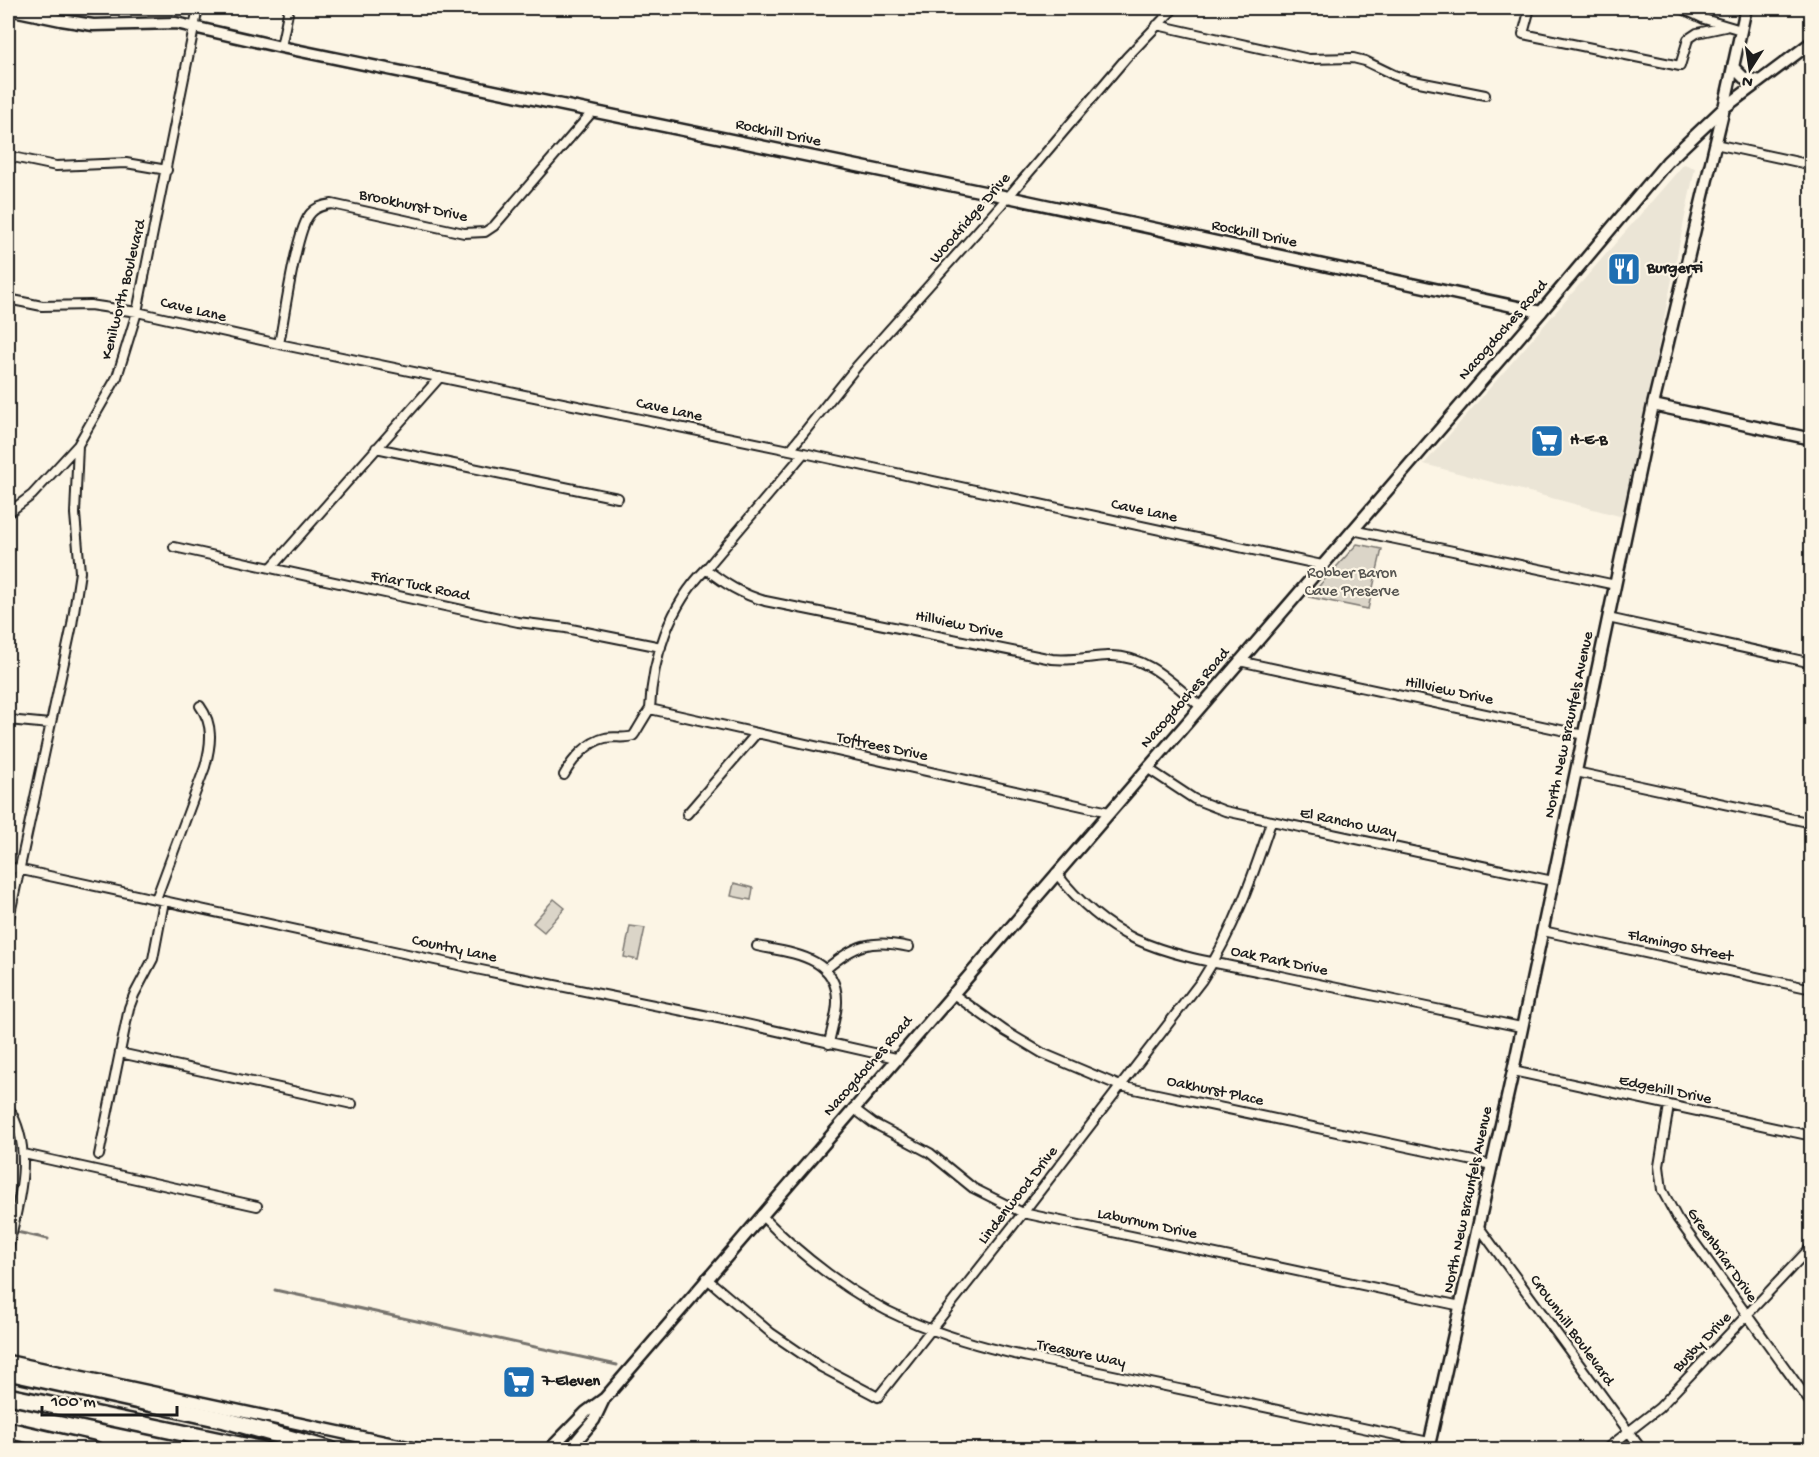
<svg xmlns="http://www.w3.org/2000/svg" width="1819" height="1457" font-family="'Gochi Hand',sans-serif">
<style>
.built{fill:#ebe5d6}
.green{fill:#dbd5c8;stroke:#7c7872;stroke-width:1.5}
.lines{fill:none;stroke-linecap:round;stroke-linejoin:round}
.stream{stroke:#75726c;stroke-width:3}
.minor-casing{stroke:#1c1c1c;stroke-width:12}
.tertiary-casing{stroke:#1c1c1c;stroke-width:15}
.secondary-casing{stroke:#1c1c1c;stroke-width:15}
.motorway-casing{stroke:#1c1c1c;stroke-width:20}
.minor{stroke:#fcf5e5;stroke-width:8}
.tertiary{stroke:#fcf5e5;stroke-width:10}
.secondary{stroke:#fcf5e5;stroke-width:10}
.motorway{stroke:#fcf5e5;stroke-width:15}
.labels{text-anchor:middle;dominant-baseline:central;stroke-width:4.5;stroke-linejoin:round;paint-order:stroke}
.street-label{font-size:16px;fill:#1c1c1c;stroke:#fcf5e5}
.poi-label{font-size:16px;font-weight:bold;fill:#1c1c1c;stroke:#fcf5e5;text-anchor:start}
.park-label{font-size:16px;fill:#555450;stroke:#fcf5e5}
</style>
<rect width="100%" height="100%" fill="#fcf5e5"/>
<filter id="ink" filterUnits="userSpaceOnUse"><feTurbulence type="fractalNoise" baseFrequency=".0167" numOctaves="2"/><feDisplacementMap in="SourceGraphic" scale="12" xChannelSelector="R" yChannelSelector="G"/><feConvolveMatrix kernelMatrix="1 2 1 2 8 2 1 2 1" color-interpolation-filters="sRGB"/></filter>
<g filter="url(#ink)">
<path class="built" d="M1684,164l11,4 -72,349 -199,-53z"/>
<path class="green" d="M1357,544l25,5 -14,60 -59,-12z
M734,883l19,5 -2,12 -20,-4z
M554,899l11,9 -21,24 -11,-9z
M630,926l15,2 -7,32 -14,-3z"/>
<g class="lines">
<path class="stream" d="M8,1230l40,9
M275,1290l342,75"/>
<g class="minor-casing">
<path id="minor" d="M1530,8l-7,26 157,32 8,-27 9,-6 28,-6
M1681,8l23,11 37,11
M1157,25l152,34 44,-1 12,3 29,14 15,5 76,15
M281,47l8,-39
M1715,144l97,21
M8,156l48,10 70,-3 41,7
M8,299l34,7 48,-1 47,7 142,32 525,109 518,112
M279,344c5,-24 17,-117 32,-131 5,-6 13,-8 21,-9l132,29 21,-1 9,-6 99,-115
M376,448l242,50
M790,450l67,-84 151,-169 119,-140 47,-49
M8,513l24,-18 46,-50
M1352,530l264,55
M174,547l344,75 48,6 95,19
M271,568l169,-191
M706,569c19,15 35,25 59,32l287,58c19,2 37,-2 56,-3 38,-2 65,28 92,50
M1608,618l204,45
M1239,661l345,74
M650,709l459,103
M650,709c2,-51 20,-104 56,-140l98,-116
M8,720l42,4
M1147,768l47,31 31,12 328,70
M1576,772l236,51
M564,775c8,-15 23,-33 41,-37 8,-2 20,1 28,-2 1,0 13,-22 17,-27
M687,814l69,-80
M8,867l473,103 252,51 163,37
M1056,873c22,28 47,51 79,66 44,20 95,26 141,36 82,17 163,35 245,52
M156,899l49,-132c6,-22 9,-42 -5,-61
M8,923l64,-298 8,-53 -5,-58 3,-69 39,-68 20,-65 61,-304
M1543,931l269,58
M757,946c33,7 81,10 80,56 0,13 -6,28 -8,42
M825,970c29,-25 46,-32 84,-23
M952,993l53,38 37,22 78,33 372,79
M120,1053l232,51
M1513,1071l299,65
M1669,1106l-10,60 3,24 15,28 135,187
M8,1107c28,44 10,96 0,143
M853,1108l20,15 57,30 43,35 50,25 438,93
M24,1154l233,52
M99,1155l30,-147 5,-13 19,-36 11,-58
M761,1215c39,40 92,82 144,104 39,17 81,29 123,38l401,85
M1479,1227l163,223
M706,1278l65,55 50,34 57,30 145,-184 179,-233c32,-49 51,-104 69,-158
M1605,1450l54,-42 153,-162"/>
</g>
<g class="tertiary-casing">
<path id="tertiary" d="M8,9l53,11 32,5 83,-2 105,24 727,150 533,115
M1653,405l159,34
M1428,1450l85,-379 140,-666 71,-297 22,-100"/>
</g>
<g class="secondary-casing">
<path id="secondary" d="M1733,67l11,11 16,3
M8,1361l414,89
M549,1450l37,-38 19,-14 936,-1086 126,-150 57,-54 88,-66
M569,1450l25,-30 9,-19"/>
</g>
<g class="motorway-casing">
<path id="motorway" d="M8,1372l217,48 106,30
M8,1396l255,54
M8,1430l87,20"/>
</g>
<use href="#minor" class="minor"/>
<use href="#tertiary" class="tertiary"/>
<use href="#secondary" class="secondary"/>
<use href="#motorway" class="motorway"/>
</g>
</g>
<defs>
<g id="restaurant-square" transform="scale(1.725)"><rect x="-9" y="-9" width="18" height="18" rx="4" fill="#1f6fb2" stroke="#fcf5e5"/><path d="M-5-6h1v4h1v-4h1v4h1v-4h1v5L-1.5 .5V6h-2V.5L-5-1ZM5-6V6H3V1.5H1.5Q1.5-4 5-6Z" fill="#fff"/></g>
<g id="supermarket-square" transform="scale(1.725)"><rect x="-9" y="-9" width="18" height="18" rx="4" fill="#1f6fb2" stroke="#fcf5e5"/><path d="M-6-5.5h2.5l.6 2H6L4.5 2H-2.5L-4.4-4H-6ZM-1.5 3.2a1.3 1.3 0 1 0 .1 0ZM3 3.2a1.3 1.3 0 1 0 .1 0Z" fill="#fff"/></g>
</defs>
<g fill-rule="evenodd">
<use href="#restaurant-square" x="1624" y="269"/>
<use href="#supermarket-square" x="1547" y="441"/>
<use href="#supermarket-square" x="519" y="1382"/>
</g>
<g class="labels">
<g class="street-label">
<text transform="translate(778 134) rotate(12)">Rockhill Drive</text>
<text transform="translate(413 207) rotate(12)">Brookhurst Drive</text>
<text transform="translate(971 219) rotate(-49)">Woodridge Drive</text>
<text transform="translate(1254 235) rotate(12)">Rockhill Drive</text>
<text transform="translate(125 290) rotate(-76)">Kenilworth Boulevard</text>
<text transform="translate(193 311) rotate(13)">Cave Lane</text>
<text transform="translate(1504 331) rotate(-49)">Nacogdoches Road</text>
<text transform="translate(669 411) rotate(12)">Cave Lane</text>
<text transform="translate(1144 512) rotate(12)">Cave Lane</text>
<text transform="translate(420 587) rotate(12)">Friar Tuck Road</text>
<text transform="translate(959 626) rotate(12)">Hillview Drive</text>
<text transform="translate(1449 692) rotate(12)">Hillview Drive</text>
<text transform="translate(1186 699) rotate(-49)">Nacogdoches Road</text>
<text transform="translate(1570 725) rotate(-78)">North New Braunfels Avenue</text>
<text transform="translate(882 748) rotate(12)">Toftrees Drive</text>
<text transform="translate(1348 824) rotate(12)">El Rancho Way</text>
<text transform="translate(1680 947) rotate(12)">Flamingo Street</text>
<text transform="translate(454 950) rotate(12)">Country Lane</text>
<text transform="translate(1279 962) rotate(12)">Oak Park Drive</text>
<text transform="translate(869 1067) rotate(-49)">Nacogdoches Road</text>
<text transform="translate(1665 1091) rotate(12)">Edgehill Drive</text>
<text transform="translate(1215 1092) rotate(12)">Oakhurst Place</text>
<text transform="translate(1019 1196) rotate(-52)">Lindenwood Drive</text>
<text transform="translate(1469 1200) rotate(-78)">North New Braunfels Avenue</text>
<text transform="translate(1147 1225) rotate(12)">Laburnum Drive</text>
<text transform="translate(1721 1256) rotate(55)">Greenbriar Drive</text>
<text transform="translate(1571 1331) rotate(54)">Crownhill Boulevard</text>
<text transform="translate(1703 1343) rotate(-46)">Busby Drive</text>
<text transform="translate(1081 1355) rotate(12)">Treasure Way</text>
</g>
<g class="poi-label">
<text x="1647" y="269">BurgerFi</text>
<text x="1570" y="441">H-E-B</text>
<text x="542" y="1382">7-Eleven</text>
</g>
<g class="park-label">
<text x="1352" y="574">Robber Baron<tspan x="1352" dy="18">Cave Preserve</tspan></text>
</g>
</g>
<rect width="1819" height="1457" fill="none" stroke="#fcf5e5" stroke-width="30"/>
<rect x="15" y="15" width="1789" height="1427" fill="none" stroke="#1c1c1c" stroke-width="2" filter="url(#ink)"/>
<g transform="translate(1750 69) rotate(192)" stroke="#fcf5e5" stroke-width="4.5" paint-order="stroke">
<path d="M0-4.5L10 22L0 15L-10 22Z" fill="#1c1c1c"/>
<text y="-9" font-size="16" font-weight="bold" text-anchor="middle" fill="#1c1c1c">N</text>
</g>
<path d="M42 1406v9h135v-9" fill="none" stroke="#1c1c1c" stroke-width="3"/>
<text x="51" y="1406" font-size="18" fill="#1c1c1c" stroke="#fcf5e5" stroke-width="4.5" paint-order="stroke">100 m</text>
</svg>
